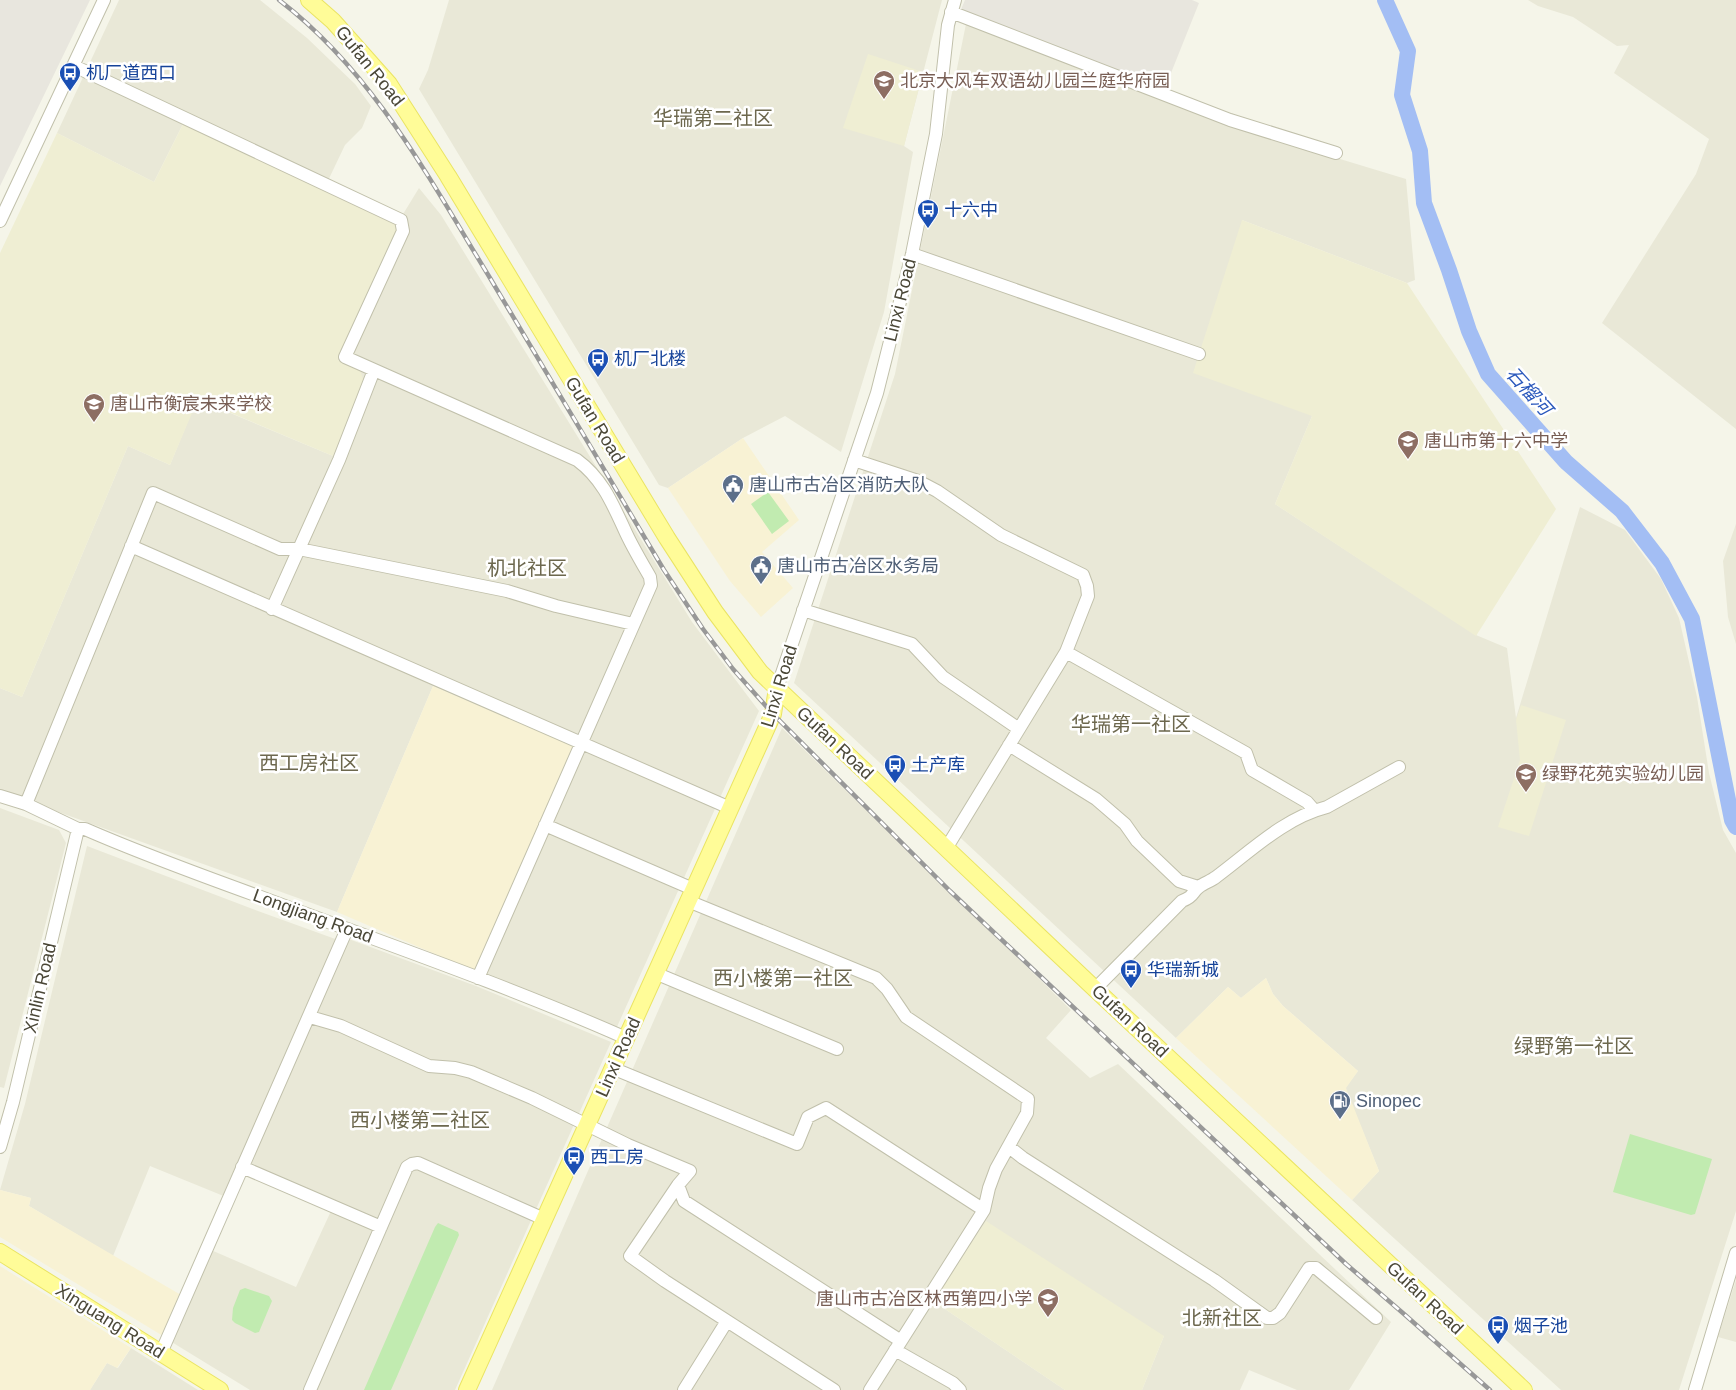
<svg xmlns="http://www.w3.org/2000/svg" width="1736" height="1390" font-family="Helvetica,'Noto Sans SC',sans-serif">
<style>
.residential{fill:#e9e8d7}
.commercial{fill:#f8f2d4}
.industrial{fill:#e8e6de}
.education{fill:#efeed3}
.green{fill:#c1ebb0}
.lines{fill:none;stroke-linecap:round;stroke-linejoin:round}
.river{stroke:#a3bef4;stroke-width:16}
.minor-casing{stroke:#c1c0ab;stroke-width:14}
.major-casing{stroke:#eae463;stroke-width:18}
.minor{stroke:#fff;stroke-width:12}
.major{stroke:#fffc98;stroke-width:16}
.rail-casing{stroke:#989898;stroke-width:4.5}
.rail{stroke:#fff;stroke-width:2.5;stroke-dasharray:8;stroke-linecap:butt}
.labels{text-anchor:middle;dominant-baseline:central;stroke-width:5;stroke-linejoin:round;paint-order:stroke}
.street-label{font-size:18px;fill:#4a4737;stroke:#fff}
.transit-label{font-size:18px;fill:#164399;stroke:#fff;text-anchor:start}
.education-label{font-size:18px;fill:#785e54;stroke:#fff;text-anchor:start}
.service-label{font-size:18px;fill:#4e5e75;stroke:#fff;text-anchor:start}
.water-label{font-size:19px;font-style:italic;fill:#2a58bc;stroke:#fff}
.quarter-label{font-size:20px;fill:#6d684e;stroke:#fff}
</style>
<rect width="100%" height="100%" fill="#f5f5e9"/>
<path class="residential" d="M119,0h141l47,38 48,46 16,22 -9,22 -17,17 -21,44 -140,-67 -30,60 -97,-49z
M449,0h493l-38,146 9,6 -29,160 -43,140 -56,-36 -42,22 -75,50 -9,-3 -240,-396 9,-19z
M1528,0h208v429l-134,-106 94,-149 13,-35 -95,-66 15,-28 -12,1 -44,-29 -35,-11z
M966,24l262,101 178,54 9,101 -8,3 -165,-63 70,196 -37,88 201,131 31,13 9,70 64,-211 45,23 36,49 18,39 18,79 12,76 14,57 13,23v358l-57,179h-118l-209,-190 27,-29 -34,-83 13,-17 -75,-65 -10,-12 -7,-16 -25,20 -13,-11 -52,51 -382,-355 101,-309z
M419,188l22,27 251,407 67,89 -143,318 -139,-57 96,-226 -140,-60 -96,226 -337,-121v-103l22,9 106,-251 42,19 27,-66 136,57 27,-86 -22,-10 60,-122 -1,-14z
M1736,524v120l-8,-27 -5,-56z
M782,728l289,282 -25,28 44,40 28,-14 273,258 -42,68h-52l-48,-20 -9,20h-98l22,-54 -231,-35 132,89h-573z
M0,808l59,22 7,13 -62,245 -4,-1z
M87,846l171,65 80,29 -112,257 -76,-31 -37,90 -84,-50 2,-8 -31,-8 25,-86z
M346,938l130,48 135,56 -156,348h-205l-80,-49 41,-91 85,37 35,-76 -86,-38z
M1736,1280v62l-18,-5z
M131,1348l67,42h-108l17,-27 11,5z"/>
<path class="commercial" d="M743,438l56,82 -37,32 31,36 -32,29 -31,-36 -62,-93z
M433,686l140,60 -96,226 -140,-60z
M1266,978l7,16 10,12 75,65 -12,17 33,83 -27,29 -176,-162 52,-51 13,11z
M0,1190l31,8 -2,8 152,89 -18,41 -163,-99z
M0,1266l131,82 -14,20 -10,-5 -17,27h-90z"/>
<path class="industrial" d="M0,0h90l-90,186z
M965,0h227l7,3 -36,90 -203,-81z"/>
<path class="education" d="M868,54l55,18 -19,74 -61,-18z
M184,122l213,102 1,14 -60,122 22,10 4,12 -31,74 -135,-57 -28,66 -42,-19 -106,251 -22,-9v-435l57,-120 97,49z
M1242,220l165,63 149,226 -80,127 -201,-132 37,-88 -119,-43z
M1521,705l45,15 -37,116 -31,-9 22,-67 -4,-40z
M986,1221l178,115 -22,54h-77l-132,-89z"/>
<path class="green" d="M768,492l21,29 -17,13 -21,-30z
M1630,1134l82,25 -17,55 -4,1 -78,-23z
M438,1223l20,9 1,3 -68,155h-27l71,-163z
M245,1288l24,8 3,5 -13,31 -4,1 -20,-10 -3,-3 1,-12 7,-18z"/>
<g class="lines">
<path class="river" d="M1385,0l23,51 -6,44 18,56 4,52 25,67 20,61 19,43 78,88 56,49 40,52 30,56 40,201 4,7"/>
<g class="minor-casing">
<path id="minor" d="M951,12l279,108 106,33
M74,66l327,154 2,11 -58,126 232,103c26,19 36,45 49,73 7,15 16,30 24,44l1,8 -173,393
M0,221l104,-221
M912,254l287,100
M854,460l64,21 19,10 64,44 82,40 4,11 1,10 -22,56 -119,195
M131,546l599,262
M272,609l67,-149 35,-90
M803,610l109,34 31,33 76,52
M1066,652l180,101 6,17 55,32 7,8
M777,688l100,-295 35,-139 24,-120 12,-109 7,-25
M1009,745l87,54 29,25 12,17 42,40 19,6
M0,796l26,8 52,25h7c57,25 115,46 173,67 123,46 248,89 368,142
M26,804l127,-311 127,56h19l208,42 49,15 77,18
M545,825l148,64
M688,901l188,77 11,11 19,28 122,82 -1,14 -31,56 -7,19 -5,22 -114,180
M655,973l182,76
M1095,989l87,-88c13,-5 9,-8 17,-14 5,-4 12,-6 17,-10 35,-26 68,-59 111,-70l72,-40
M310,1017l31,9 88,40 26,2 16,4 61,26 96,47 62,26 -12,14 -48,71 35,25 169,109
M612,1068l185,76 11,-27 18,-9 158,102
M0,1147l13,-45 65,-273
M1009,1147l14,11 191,122 53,38h6l7,-5 29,-45h7l60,50
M242,1167l139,60
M678,1185l6,16 217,140
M895,1350l58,33 7,7
M161,1353l186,-424
M310,1390l97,-223 5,-3 6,-1 126,56
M684,1390l43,-69
M1695,1390l41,-137"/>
</g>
<g class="major-casing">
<path id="major" d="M309,0l24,21 56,63 59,92 219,362 48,74 45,60 335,317 429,401
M0,1252l220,138
M467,1390l306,-676 4,-26"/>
</g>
<use href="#minor" class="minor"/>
<use href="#major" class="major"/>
<g class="rail-casing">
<path id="rail" d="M279,0c94,72 150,178 211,278 58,97 116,194 174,292l39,59 30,40 40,45 177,177 396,373 58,50 86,76"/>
</g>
<use href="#rail" class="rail"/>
</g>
<defs>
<g id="bus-pin" transform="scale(1.125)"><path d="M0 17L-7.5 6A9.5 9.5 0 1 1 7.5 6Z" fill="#1a4fb4" stroke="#fff"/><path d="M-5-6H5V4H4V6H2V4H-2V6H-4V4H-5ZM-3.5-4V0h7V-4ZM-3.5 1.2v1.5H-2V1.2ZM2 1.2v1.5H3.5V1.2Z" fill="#fff"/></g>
<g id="school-pin" transform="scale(1.125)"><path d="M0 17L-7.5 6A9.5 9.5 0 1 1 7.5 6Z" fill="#8d6e63" stroke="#fff"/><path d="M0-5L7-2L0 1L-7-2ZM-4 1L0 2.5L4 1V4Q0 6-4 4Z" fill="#fff"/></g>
<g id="civic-pin" transform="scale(1.125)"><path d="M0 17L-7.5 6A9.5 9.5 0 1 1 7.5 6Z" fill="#5c6f8a" stroke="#fff"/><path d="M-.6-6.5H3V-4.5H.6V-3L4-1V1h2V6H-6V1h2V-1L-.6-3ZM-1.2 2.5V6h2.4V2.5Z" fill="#fff"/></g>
<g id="fuel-pin" transform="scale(1.125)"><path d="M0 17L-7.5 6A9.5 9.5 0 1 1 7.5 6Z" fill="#5c6f8a" stroke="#fff"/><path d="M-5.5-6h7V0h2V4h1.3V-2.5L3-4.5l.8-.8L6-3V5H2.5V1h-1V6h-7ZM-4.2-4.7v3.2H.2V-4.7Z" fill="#fff"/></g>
</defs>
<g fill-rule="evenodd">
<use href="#bus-pin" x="70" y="73"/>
<use href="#school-pin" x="884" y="81"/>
<use href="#bus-pin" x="928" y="210"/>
<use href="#bus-pin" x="598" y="359"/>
<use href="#school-pin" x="94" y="404"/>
<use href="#school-pin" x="1408" y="441"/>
<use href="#civic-pin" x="733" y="485"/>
<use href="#civic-pin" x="761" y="566"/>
<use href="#bus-pin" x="895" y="765"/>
<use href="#school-pin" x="1526" y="774"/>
<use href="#bus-pin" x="1131" y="970"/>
<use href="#fuel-pin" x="1340" y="1101"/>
<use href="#bus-pin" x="574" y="1157"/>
<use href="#school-pin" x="1048" y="1299"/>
<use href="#bus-pin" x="1498" y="1326"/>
</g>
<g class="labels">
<g class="street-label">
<text transform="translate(370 66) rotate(51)">Gufan Road</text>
<text transform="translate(900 300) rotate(-76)">Linxi Road</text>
<text transform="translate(595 420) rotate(59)">Gufan Road</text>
<text transform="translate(779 686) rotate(-73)">Linxi Road</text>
<text transform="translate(835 743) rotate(43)">Gufan Road</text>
<text transform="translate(313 916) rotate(20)">Longjiang Road</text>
<text transform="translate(40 988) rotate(-77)">Xinlin Road</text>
<text transform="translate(1130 1021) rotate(43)">Gufan Road</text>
<text transform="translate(618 1057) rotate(-66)">Linxi Road</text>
<text transform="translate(1425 1298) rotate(43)">Gufan Road</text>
<text transform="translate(110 1321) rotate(32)">Xinguang Road</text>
</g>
<g class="transit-label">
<text x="86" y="73">机厂道西口</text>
<text x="944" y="210">十六中</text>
<text x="614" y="359">机厂北楼</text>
<text x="911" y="765">土产库</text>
<text x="1147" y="970">华瑞新城</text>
<text x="590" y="1157">西工房</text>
<text x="1514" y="1326">烟子池</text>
</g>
<g class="education-label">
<text x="900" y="81">北京大风车双语幼儿园兰庭华府园</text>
<text x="110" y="404">唐山市衡宸未来学校</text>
<text x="1424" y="441">唐山市第十六中学</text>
<text x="1542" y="774">绿野花苑实验幼儿园</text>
<text x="1032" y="1299" text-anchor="end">唐山市古冶区林西第四小学</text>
</g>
<g class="service-label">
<text x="749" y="485">唐山市古冶区消防大队</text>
<text x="777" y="566">唐山市古冶区水务局</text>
<text x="1356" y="1101">Sinopec</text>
</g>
<g class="water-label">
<text transform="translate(1529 391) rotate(48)">石榴河</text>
</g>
<g class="quarter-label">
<text x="713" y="118">华瑞第二社区</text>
<text x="527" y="568">机北社区</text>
<text x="1131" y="724">华瑞第一社区</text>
<text x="309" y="763">西工房社区</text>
<text x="783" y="978">西小楼第一社区</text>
<text x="1574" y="1046">绿野第一社区</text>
<text x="420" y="1120">西小楼第二社区</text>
<text x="1222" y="1318">北新社区</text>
</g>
</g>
</svg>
